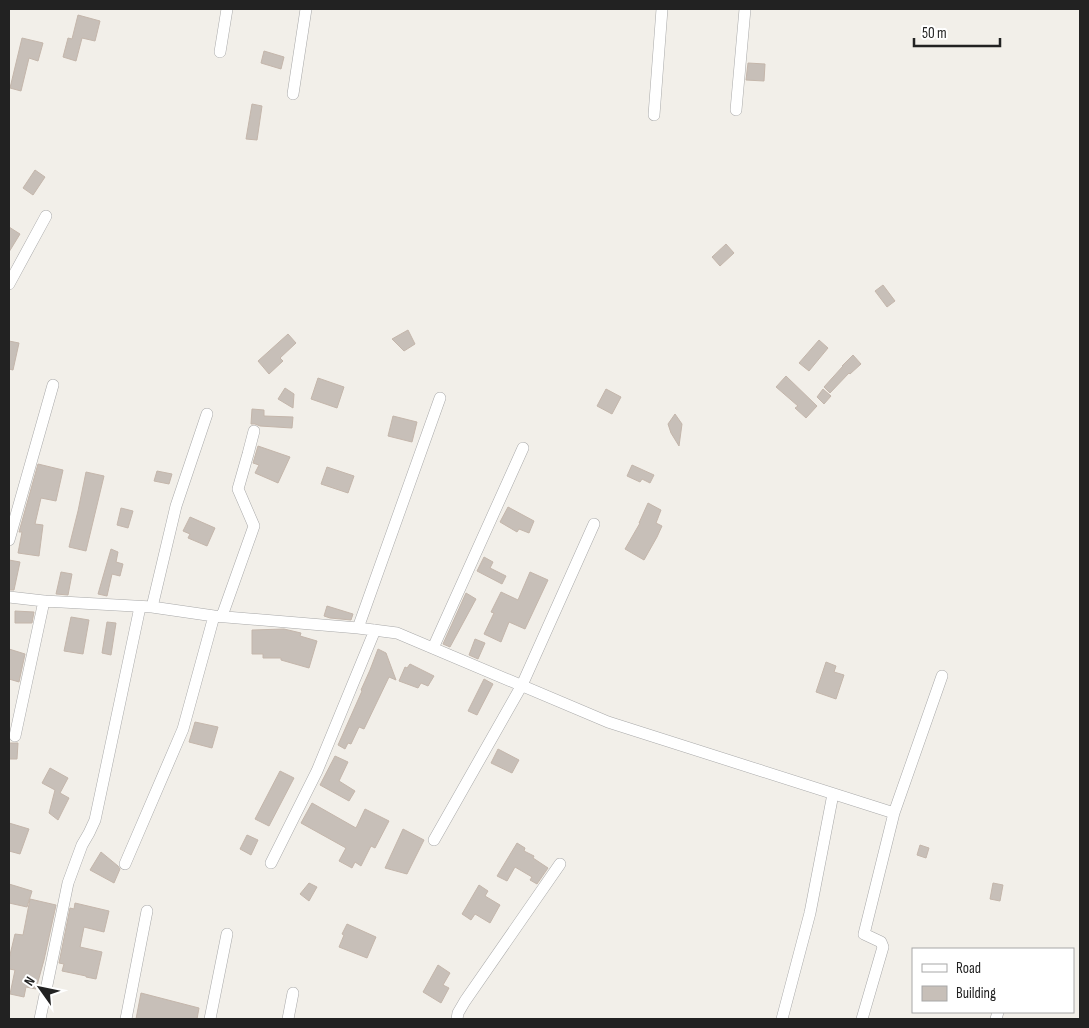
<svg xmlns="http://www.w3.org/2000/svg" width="1089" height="1028" font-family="'Sofia Sans Condensed',sans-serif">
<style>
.building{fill:#c7bfb8;stroke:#c4b6ab}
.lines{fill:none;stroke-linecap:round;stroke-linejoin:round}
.minor-casing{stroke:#a9a9a9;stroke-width:12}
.minor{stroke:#fff;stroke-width:11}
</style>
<rect width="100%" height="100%" fill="#f2efe9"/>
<path class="building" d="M78,15l22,6 -5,20 -13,-3 -6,23 -13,-4 5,-19 4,1z
M22,38l21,5 -5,18 -9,-3 -8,33 -11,-3z
M264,51l20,6 -3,12 -20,-6z
M748,63l17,1 -1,17 -18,-1z
M252,104l10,2 -5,34 -11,-1z
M35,170l10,7 -12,18 -10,-7z
M9,227l11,7 -11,18z
M726,244l8,9 -14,13 -8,-9z
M883,285l12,16 -8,6 -12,-16z
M408,330l7,14 -11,7 -12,-12z
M288,334l8,9 -16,15 3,3 -14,13 -11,-13z
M819,340l9,8 -19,23 -10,-8z
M9,341l10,2 -6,27 -4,-1z
M853,355l8,9 -11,10 -1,-1 -19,20 -6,-6 19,-21h-1z
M786,376l31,30 -11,12 -11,-10 3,-2 -22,-19z
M318,378l26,9 -7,21 -26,-9z
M285,388l9,6 -1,14 -15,-9z
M606,389l15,8 -9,17 -15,-8z
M823,389l8,7 -7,8 -7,-7z
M252,409l12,1v6l29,1 -1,11 -32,-2 -5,-2h-4z
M675,414l7,10 -3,22 -8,-13 -3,-9z
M393,416l24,6 -5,20 -24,-6z
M258,446l32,11 -12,26 -23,-10 4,-8 -6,-2z
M38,464l25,6 -7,31 -15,-3 -6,26 8,1 -4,31 -21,-3 4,-21h-3z
M632,465l22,10 -4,8 -8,-4 -2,3 -13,-6z
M327,467l27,9 -6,17 -27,-9z
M157,471l15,3 -3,10 -15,-3z
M86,472l18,4 -18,75 -17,-4 9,-36z
M648,503l13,7 -5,13 6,3 -5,11 -13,23 -19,-11 15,-26h-1z
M508,507l26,14 -5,12 -10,-4 -2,3 -17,-10z
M121,508l12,3 -5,17 -11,-3z
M190,517l25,11 -8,18 -19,-8 2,-4 -7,-3z
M111,549l7,3 -2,10 7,2 -3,12 -8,-2 -5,22 -9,-2z
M484,557l9,5 -3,6 16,8 -4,8 -25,-13z
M9,560l11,2 -6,28h-5z
M61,572l11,2 -4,21 -12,-1z
M530,572l18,8 -23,49 -16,-7 -8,20 -17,-8 10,-21 -3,-1 10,-20 17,8z
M466,593l10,6 -26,48 -7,-3z
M327,606l26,8 -2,6 -21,-2 -6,-2z
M15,611l19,1 -2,11h-17z
M71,617l18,3 -6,34 -19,-3z
M107,622l9,1 -5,32 -9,-2z
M284,629l17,4 -1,3 17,5 -8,27 -28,-8v-2h-18v-4h-11v-24z
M475,639l10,4 -7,16 -9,-4z
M9,649l16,5 -6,28 -10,-3z
M378,649l8,4 10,27 -7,-3 -25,52 -5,-2 -8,17 -3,-1 -3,6 -7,-4 24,-54 -1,-1 9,-20z
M826,662l10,4 -2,6 10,3 -8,24 -20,-7z
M410,664l24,12 -6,10 -7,-3 -3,5 -19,-7 6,-14 2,1z
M484,679l9,5 -16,31 -9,-4z
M195,722l23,5 -6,21 -23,-6z
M9,743h9l-1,16h-8z
M498,749l21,11 -7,13 -21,-10z
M335,756l13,6 -9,19 16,10 -6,10 -29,-16z
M50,768l18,10 -8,15 9,5 -11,22 -9,-7 6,-23 -13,-7z
M280,771l14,7 -25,48 -14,-7z
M312,803l44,25 9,-19 24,12 -14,27 -4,-2 -10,20 -6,-4 -3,6 -13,-7 7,-13 -45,-25z
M9,823l20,6 -9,25 -11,-3z
M403,829l21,11 -17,34 -22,-6z
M247,835l11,5 -7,15 -11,-6z
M517,843l8,5 -1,3 10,5 -1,2 15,10 -11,16 -7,-4 2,-3 -17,-10 -8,14 -10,-5z
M920,845l9,3 -3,10 -9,-3z
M101,852l17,14 2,3 -6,14 -24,-13z
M309,883l8,4 -8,14 -9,-7z
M993,883l10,2 -3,16 -10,-2z
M9,884l23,7 -5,16 -18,-4z
M479,885l9,6 -3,5 15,9 -10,18 -15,-9 -4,6 -9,-6z
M30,899l26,6 -12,55 -8,29 -10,-2 -2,10 -14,-3 5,-24 -6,-1v-10l6,-25 8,1z
M75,903l34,8 -5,21 -20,-5 -4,20 22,5 -6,27 -10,-2v-1l-24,-5 2,-7 -5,-1 11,-55 4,1z
M347,924l29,13 -9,21 -28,-11 5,-12 -2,-1z
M438,965l12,8 -7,12 6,3 -8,15 -18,-11z
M141,993l58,15 -2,11h-61z"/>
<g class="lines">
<g class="minor-casing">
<path id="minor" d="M220,52l7,-43
M293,94l13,-85
M736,110l9,-101
M654,115l8,-106
M9,284l37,-68
M9,540l44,-155
M9,597l35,4 108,6 62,9 144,12 39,5 211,89 286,91
M152,607l24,-101 31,-92
M222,616l32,-90 -16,-37 10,-35 6,-23
M358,628l82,-230
M433,648l90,-200
M15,736l29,-135
M434,840l88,-155 72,-161
M271,863l46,-92 58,-141
M125,864l58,-135 31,-113
M40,1019l28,-136 14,-38 7,-12 6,-13 45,-213
M126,1019l21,-108
M210,1019l17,-85
M288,1019l5,-26
M457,1019l1,-6 7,-12 95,-137
M782,1019l28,-106 23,-119
M862,1019l21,-72 -2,-5 -17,-8 30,-121 48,-137
M996,1019l2,-7"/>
</g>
<use href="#minor" class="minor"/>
</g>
<rect width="1089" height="1028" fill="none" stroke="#222222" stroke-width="20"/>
<rect x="912" y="948" width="162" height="65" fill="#ffffff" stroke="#a7a7a7"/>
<rect x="922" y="964" width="25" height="8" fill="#ffffff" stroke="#a7a7a7"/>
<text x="956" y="973" font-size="15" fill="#222222">Road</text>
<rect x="922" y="986" width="25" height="15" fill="#c7bfb8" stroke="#a7a7a7"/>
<text x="956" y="998" font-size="15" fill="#222222">Building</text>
<g transform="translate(40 988) rotate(303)" stroke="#ffffff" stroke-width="4" paint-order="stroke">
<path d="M0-4L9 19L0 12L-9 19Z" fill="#222222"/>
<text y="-8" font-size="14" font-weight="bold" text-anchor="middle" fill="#222222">N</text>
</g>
<path d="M914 38v8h86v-8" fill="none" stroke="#222222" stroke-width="2.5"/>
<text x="922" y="38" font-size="15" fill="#222222" stroke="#ffffff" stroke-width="4" paint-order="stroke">50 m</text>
</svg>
